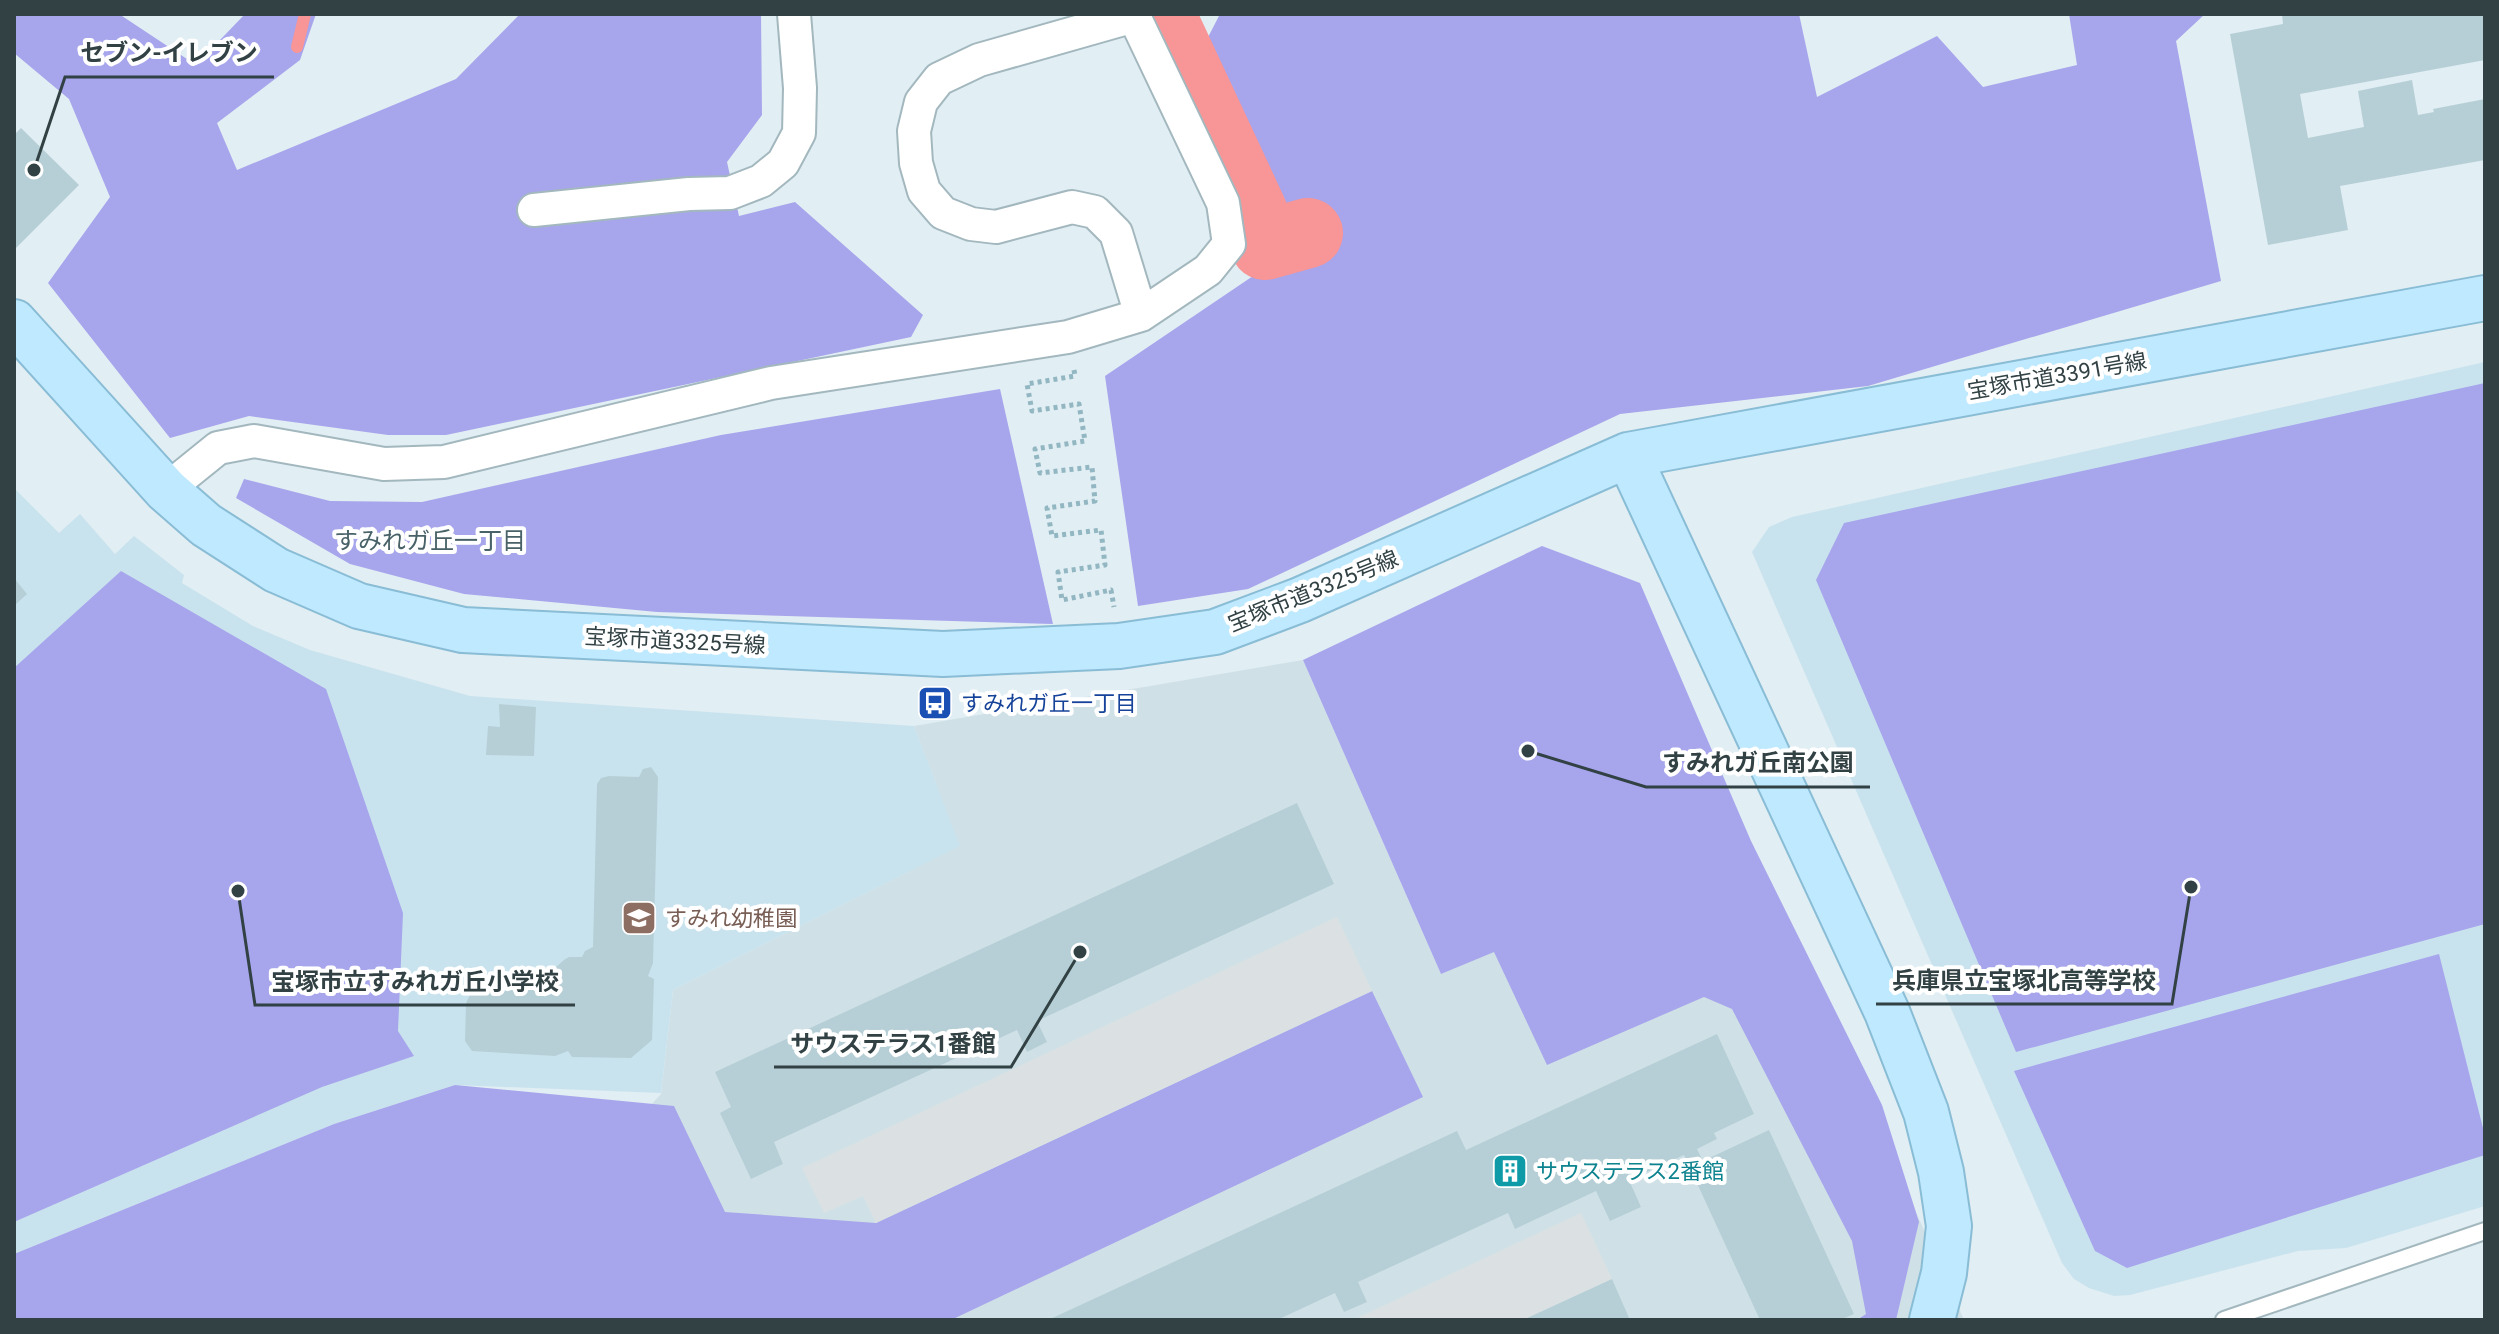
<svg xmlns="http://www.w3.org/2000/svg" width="2499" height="1334" font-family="Roboto,'Noto Sans JP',sans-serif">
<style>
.residential{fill:#cfe1e7}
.education{fill:#c9e3ee}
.green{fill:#a7a5ec}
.parking{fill:#dbe1e2}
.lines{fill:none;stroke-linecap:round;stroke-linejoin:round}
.stream{stroke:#f89596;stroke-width:12}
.river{stroke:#f89596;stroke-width:70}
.building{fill:#b6cfd6}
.lane-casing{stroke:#a3b8be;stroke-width:20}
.street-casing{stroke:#a3b8be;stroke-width:36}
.secondary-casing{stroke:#89bcd5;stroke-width:48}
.path{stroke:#93b7c2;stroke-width:5;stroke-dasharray:4 4;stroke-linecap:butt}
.lane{stroke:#fff;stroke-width:16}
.street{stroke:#fff;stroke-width:32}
.secondary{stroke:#bfe9ff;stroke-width:44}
.labels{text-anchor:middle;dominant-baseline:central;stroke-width:8;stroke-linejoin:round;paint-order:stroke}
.street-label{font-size:22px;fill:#314144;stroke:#fff}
.transit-label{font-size:22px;fill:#164399;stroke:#fff;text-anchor:start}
.education-label{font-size:22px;fill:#785e54;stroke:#fff;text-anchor:start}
.culture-label{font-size:22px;fill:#0d838f;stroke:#fff;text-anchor:start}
.neighbourhood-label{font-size:24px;fill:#486268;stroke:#fff}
.leader{fill:none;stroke:#314144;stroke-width:3}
.callout-dot{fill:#314144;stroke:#fff;stroke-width:3}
.callout-label{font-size:24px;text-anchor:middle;font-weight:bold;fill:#314144;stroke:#fff;stroke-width:8;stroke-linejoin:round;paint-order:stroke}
</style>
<rect width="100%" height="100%" fill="#e1eef3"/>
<path class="residential" d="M1303,660l138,314 310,-133 213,479h-1511l208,-226 12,-104 286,-144 -45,-120z"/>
<path class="education" d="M2485,362v844l-139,42 -48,3 -168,44 -16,1 -25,-8 -15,-9 -12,-16 -310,-711 17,-25 23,-10z
M14,488l45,45 21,-19 35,40 19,-18 50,39 -2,8 71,43 57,24 160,46 444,30 46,120 -287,144 -12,103 -206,-8 -121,39 -320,130z"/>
<path class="green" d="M14,14h105l77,51 49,-51h71l-16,46 -83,63 20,47 219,-91 64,-65h241l1,101 -35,47 12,54 56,-14 128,113 -12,22 -465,98h-58l-139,-19 -79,22 -122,-155 62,-86 -41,-98 -55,-46z
M1220,14h579l18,83 120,-61 46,51 94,-22 -8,-51h136l-29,27 45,240 -353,105 -248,28 -372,175 -110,17 -33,-230 151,-102 11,-76 -65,-149z
M2485,383v541l-469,128 -200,-472 28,-57z
M1000,389l53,235 -396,-12 -193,-18 -114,-30 -114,-66 8,-19 86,22 92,1 299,-67z
M1542,546l98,37 111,258 131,264 37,117 -23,98h-39l9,-6 -14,-73 -120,-232 -28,-12 -157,68 -53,-113 -53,22 -138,-314z
M121,571l205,118 77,224 -5,118 16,25 -92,31 -308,135v-554z
M2439,954l46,182v19l-358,113 -32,-17 -81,-180z
M1372,991l51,106 -472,223h-937v-66l320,-130 121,-39 219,21 51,106 151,11z"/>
<path class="parking" d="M1337,917l35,74 -496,232 -13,-27 -39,17 -22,-45z
M1581,1213l31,66 -89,41h-170z"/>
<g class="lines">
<path class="stream" d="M297,47l8,-33"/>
<path class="river" d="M1160,14l92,197 13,34 43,-12"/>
</g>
<path class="building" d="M2282,14h203v46l-185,34 8,44 56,-11 -6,-36 54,-11 6,35 16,-3 -1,-3 52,-10v61l-145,26 8,44 -80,15 -38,-211 53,-10z
M21,128l58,57 -64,64 -1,-114z
M14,578l13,16 -13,12z
M499,704l37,3 -2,49 -48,-1 2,-29 12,1z
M651,767l7,10 -5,186 -5,13 6,3 -2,61 -21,18 -59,-1 -4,-6 -13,5 -83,-5 -7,-10 1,-38 4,-8 10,-5 5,1v-4l60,3 1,-3 6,-3 2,-15 10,-9 5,-3h13l3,-6 8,-4 4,-163 4,-6 8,-2 30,1 4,-8z
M1297,803l37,81 -297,137 10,21 -20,10 -10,-22 -243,112 9,22 -32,15 -31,-66 11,-6 -16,-35z
M1717,1034l37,80 -40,19 3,6 -20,10 6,12 66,-31 85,184 -14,6h-80l-76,-165 -55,25 12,27 -31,14 -14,-30 -81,38 -7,-16 -150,69 9,20 -23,10 -9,-19 -58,27h-229l409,-189 9,19z
M1612,1279l18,41h-107z"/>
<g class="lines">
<g class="lane-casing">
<path id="lane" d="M2224,1320l261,-89"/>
</g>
<g class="street-casing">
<path id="street" d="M1134,16l-155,44 -40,19 -18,23 -7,29 2,32 8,28 19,22 28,11 25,3 76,-20 23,5 21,21 25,82
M534,210l155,-16 41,-1 31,-12 22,-18 16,-30 1,-45 -6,-74
M166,490l52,-42 36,-7 130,23 60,-2 327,-79 297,-46 73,-22 67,-45 21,-26 -6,-41 -90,-189"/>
</g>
<g class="secondary-casing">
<path id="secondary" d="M14,322l152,168 40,35 70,45 83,36 104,24 480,24 176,-8 96,-14 85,-32 328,-145 259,557 39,100 15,60 8,54 -5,47 -12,47
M1628,455l857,-157"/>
</g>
<path class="path" d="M1074,370l1,6 -48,8 5,27 47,-7 6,37 -50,8 5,24 52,-6 3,34 -48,7 5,28 49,-6 4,35 -47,7 4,28 49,-10 3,17"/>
<use href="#lane" class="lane"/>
<use href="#street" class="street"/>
<use href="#secondary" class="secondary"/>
</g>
<defs>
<g id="bus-square" transform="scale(1.8)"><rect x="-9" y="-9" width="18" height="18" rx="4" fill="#1a4fb4" stroke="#fff"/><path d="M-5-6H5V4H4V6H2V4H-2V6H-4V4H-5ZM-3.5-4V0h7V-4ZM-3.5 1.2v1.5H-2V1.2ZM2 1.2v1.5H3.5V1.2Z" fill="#fff"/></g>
<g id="school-square" transform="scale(1.8)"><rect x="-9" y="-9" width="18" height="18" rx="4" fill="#8d6e63" stroke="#fff"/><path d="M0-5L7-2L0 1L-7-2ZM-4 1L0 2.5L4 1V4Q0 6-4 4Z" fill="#fff"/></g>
<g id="building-square" transform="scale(1.8)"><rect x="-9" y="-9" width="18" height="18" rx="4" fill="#0f9aa8" stroke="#fff"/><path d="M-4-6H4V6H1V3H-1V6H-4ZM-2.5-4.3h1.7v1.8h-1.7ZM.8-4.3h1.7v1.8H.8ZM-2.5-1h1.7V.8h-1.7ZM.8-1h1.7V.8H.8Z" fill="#fff"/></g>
</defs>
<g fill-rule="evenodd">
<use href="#bus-square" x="935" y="703"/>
<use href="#school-square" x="639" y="918"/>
<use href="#building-square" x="1510" y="1171"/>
</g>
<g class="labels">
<g class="street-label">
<text transform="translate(2057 376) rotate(-10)">宝塚市道3391号線</text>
<text transform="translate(1313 591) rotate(-22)">宝塚市道3325号線</text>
<text transform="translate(675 641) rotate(3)">宝塚市道3325号線</text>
</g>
<g class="transit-label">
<text x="961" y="703">すみれガ丘一丁目</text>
</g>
<g class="education-label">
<text x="665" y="918">すみれ幼稚園</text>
</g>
<g class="culture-label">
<text x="1536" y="1171">サウステラス2番館</text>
</g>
<g class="neighbourhood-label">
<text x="430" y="541">すみれガ丘一丁目</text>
</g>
</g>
<path class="leader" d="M34 170L65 77H274M1528 751L1646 787H1870M2191 887L2172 1004H1876M238 891L255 1005H575M1080 952L1011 1067H774"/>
<g class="callout-dot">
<circle cx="34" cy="170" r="8"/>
<circle cx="1528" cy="751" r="8"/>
<circle cx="2191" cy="887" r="8"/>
<circle cx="238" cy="891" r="8"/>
<circle cx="1080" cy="952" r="8"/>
</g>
<g class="callout-label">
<text x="169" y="61">セブン-イレブン</text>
<text x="1758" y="771">すみれガ丘南公園</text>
<text x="2024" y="989">兵庫県立宝塚北高等学校</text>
<text x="415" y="990">宝塚市立すみれガ丘小学校</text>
<text x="893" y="1052">サウステラス1番館</text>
</g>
<rect width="2499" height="1334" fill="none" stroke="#314144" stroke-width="32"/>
</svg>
